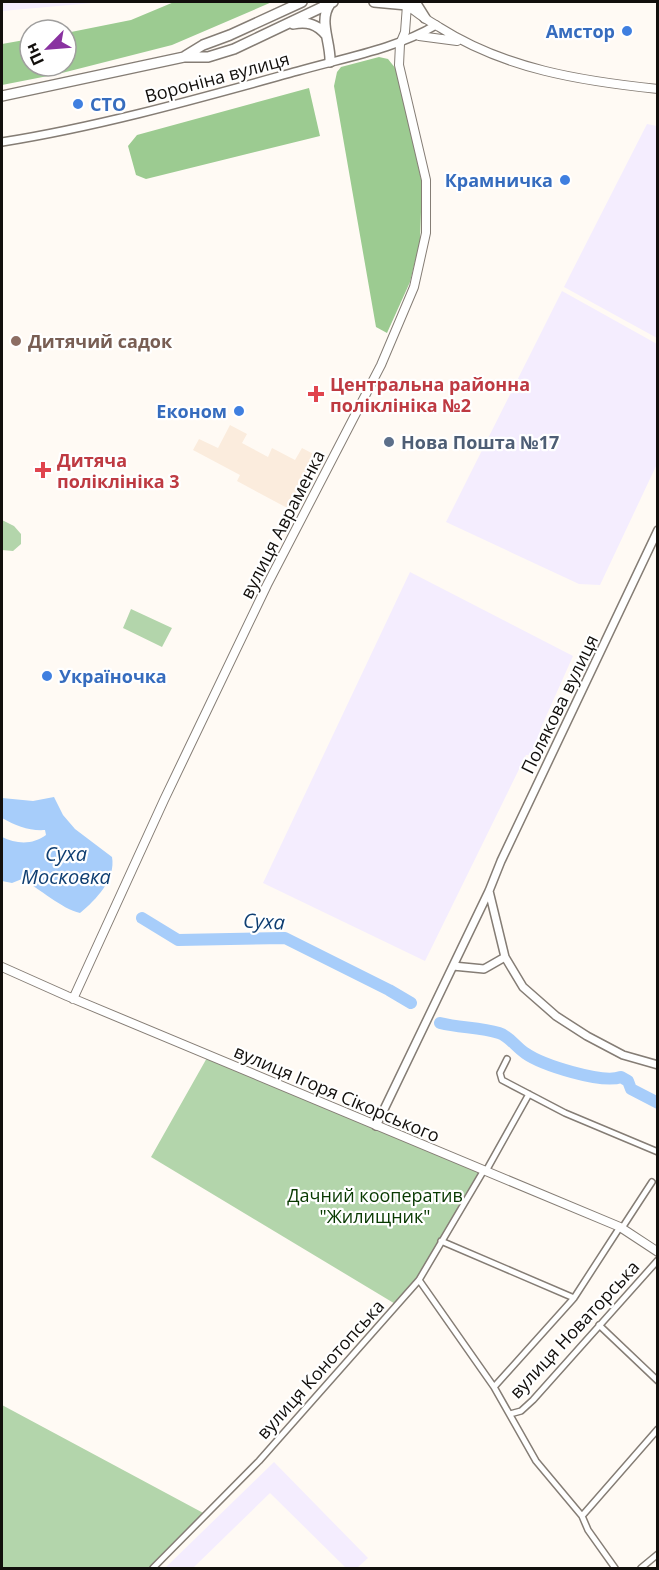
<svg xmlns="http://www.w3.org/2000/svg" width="659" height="1570" font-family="'Open Sans',sans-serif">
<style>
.built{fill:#fbecdd}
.industrial{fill:#f4edfe}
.green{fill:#b3d5ab}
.forest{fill:#9ccb91}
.water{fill:#a7cdfa}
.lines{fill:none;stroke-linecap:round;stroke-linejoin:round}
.river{stroke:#a7cdfa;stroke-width:12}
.minor-casing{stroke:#857d75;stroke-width:8}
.tertiary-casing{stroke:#857d75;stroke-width:10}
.secondary-casing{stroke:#857d75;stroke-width:10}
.trunk-casing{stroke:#857d75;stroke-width:12}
.minor{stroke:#fff;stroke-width:5}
.tertiary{stroke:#fff;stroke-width:7}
.secondary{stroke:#fff;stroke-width:8}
.trunk{stroke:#fff;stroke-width:9}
.shop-dot{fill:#3f7fe0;stroke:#fff;stroke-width:2}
.education-dot{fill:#8d6e63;stroke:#fff;stroke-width:2}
.health-dot{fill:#e0444e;stroke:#fff;stroke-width:2}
.service-dot{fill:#5c6f8a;stroke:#fff;stroke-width:2}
.labels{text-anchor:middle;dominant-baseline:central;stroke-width:4.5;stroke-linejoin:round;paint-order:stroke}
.shop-label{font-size:18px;font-weight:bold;fill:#366cbe;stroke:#fff;text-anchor:end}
.street-label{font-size:18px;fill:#120f0c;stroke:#fff}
.education-label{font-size:18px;font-weight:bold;fill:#785e54;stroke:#fff;text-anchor:start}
.health-label{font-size:18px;font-weight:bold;fill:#be3a42;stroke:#fff;text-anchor:start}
.service-label{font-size:18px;font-weight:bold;fill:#4e5e75;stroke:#fff;text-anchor:start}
.park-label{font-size:18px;fill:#083900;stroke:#fff}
.water-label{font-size:20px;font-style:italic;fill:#103f72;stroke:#fff}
</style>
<rect width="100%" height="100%" fill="#fffaf4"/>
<path class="built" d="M230,425l17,9 -5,9 26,14 4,-9 23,12 7,-12 17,9 -28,53 -54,-29 3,-6 -47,-25 6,-11 19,9z"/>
<path class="industrial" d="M2,2h90v1l-90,8z
M647,124l10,2v212l-93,-51z
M562,291l95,53v120l-57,121 -21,-1 -133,-62z
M410,572l163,84 -33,74 4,4 -11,21h-7l-101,206 -162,-78z
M274,1462l94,96 -11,10h-11l-76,-75 -77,75h-28z"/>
<path class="green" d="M2,520l12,6 7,8v10l-8,7 -11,-1z
M131,609l41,19 -10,19 -39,-19z
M208,1056l278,115 -67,109 -22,25 -246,-148z
M2,1405l205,110 -54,53h-151z"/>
<path class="forest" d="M174,2h98l-100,43 -114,29 -56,11v-41l28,-5v27h36v-33l65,-13z
M379,57l9,2 8,10 26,114 -2,58 -10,41 -23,51 -11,-6 -42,-241 3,-14 4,-5z
M309,88l11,48 -174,43 -10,-4 -8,-29 9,-11z"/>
<path class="water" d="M54,797l9,18 12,14 37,28c4,22 -16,43 -32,56 -18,-4 -40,-24 -58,-34l-10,4 -10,-2v-44c14,7 31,8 44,-2l-1,-5c-16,1 -29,-4 -43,-12v-20l31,3z"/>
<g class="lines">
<path class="river" d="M142,918l36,22 107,-2 104,52 22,13
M440,1023c20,5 40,4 59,10 10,3 17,14 26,20 17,12 77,31 96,24l7,4 3,8 27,14"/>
<g class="minor-casing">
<path id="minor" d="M507,1059l-7,14 2,7 63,33 93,39
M486,1171l43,-77
M622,1228l30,-46
M441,1241l133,57
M419,1280l75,107 42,74 46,55 6,14 27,38
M599,1325l59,56
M494,1387l80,-89 46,-71
M510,1414l11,-3 12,-11 125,-140
M582,1516l76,-87
M153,1568l106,-107 160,-181 65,-110
M641,1568l17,-14"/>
</g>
<g class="tertiary-casing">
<path id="tertiary" d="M2,142c100,-16 198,-44 296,-71 45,-13 98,-22 138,-46
M489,891l16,66
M453,966l31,3 21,-12 18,30 33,29 31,20 36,19 35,10
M376,1126l113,-235 12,-30 157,-331"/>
</g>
<g class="secondary-casing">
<path id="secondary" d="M405,3c10,9 22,17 34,24 66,42 142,54 219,62
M419,36l38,5
M2,967l65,29 553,231 38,25
M73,999l91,-199 103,-215 114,-220 33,-78 12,-54v-53l-27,-115 1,-21 5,-12 2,-27"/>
</g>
<g class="trunk-casing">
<path id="trunk" d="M374,2l33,3
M415,2l10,16
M293,24c14,-3 24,0 33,11
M185,56l18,-11 27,-10 72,-33
M330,62c1,-20 -12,-41 0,-58
M2,96l182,-39h24l26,-8 99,-47"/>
</g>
<use href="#minor" class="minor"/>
<use href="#tertiary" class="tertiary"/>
<use href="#secondary" class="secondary"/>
<use href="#trunk" class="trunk"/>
</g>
<g class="shop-dot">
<circle cx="627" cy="31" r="6"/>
<circle cx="78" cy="104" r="6"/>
<circle cx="565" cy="180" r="6"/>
<circle cx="239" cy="411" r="6"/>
<circle cx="47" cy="676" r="6"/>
</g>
<circle class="education-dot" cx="16" cy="341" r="6"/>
<g class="health-dot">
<path d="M313 385h6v6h6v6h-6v6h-6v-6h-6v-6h6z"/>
<path d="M40 461h6v6h6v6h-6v6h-6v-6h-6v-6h6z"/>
</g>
<circle class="service-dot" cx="389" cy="442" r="6"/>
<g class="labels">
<g class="shop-label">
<text x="615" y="31">Амстор</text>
<text x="90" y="104" text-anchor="start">СТО</text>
<text x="553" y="180">Крамничка</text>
<text x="227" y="411">Економ</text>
<text x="59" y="676" text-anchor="start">Україночка</text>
</g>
<g class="street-label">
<text transform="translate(217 77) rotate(-15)">Вороніна вулиця</text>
<text transform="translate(282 524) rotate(-63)">вулиця Авраменка</text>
<text transform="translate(559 704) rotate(-64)">Полякова вулиця</text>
<text transform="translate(337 1093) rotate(23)">вулиця Ігоря Сікорського</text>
<text transform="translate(574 1329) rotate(-47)">вулиця Новаторська</text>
<text transform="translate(320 1369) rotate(-48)">вулиця Конотопська</text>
</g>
<g class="education-label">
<text x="28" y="341">Дитячий садок</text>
</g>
<g class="health-label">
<text x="330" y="384">Центральна районна<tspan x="330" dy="21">поліклініка №2</tspan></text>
<text x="57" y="460">Дитяча<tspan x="57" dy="21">поліклініка 3</tspan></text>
</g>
<g class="service-label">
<text x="401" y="442">Нова Пошта №17</text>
</g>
<g class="park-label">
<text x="375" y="1195">Дачний кооператив<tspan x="375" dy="21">"Жилищник"</tspan></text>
</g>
<g class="water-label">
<text x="66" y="853">Суха<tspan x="66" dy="23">Московка</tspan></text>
<text transform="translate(264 921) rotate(3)">Суха</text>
</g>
</g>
<rect width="659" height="1570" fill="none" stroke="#120f0c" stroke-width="6"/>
<g transform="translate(48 48) rotate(245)"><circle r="28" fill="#ffffff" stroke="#a09f9e" stroke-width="1.5"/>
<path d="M0-4.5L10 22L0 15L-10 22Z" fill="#8932a0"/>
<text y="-9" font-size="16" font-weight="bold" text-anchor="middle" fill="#120f0c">Пн</text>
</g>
</svg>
